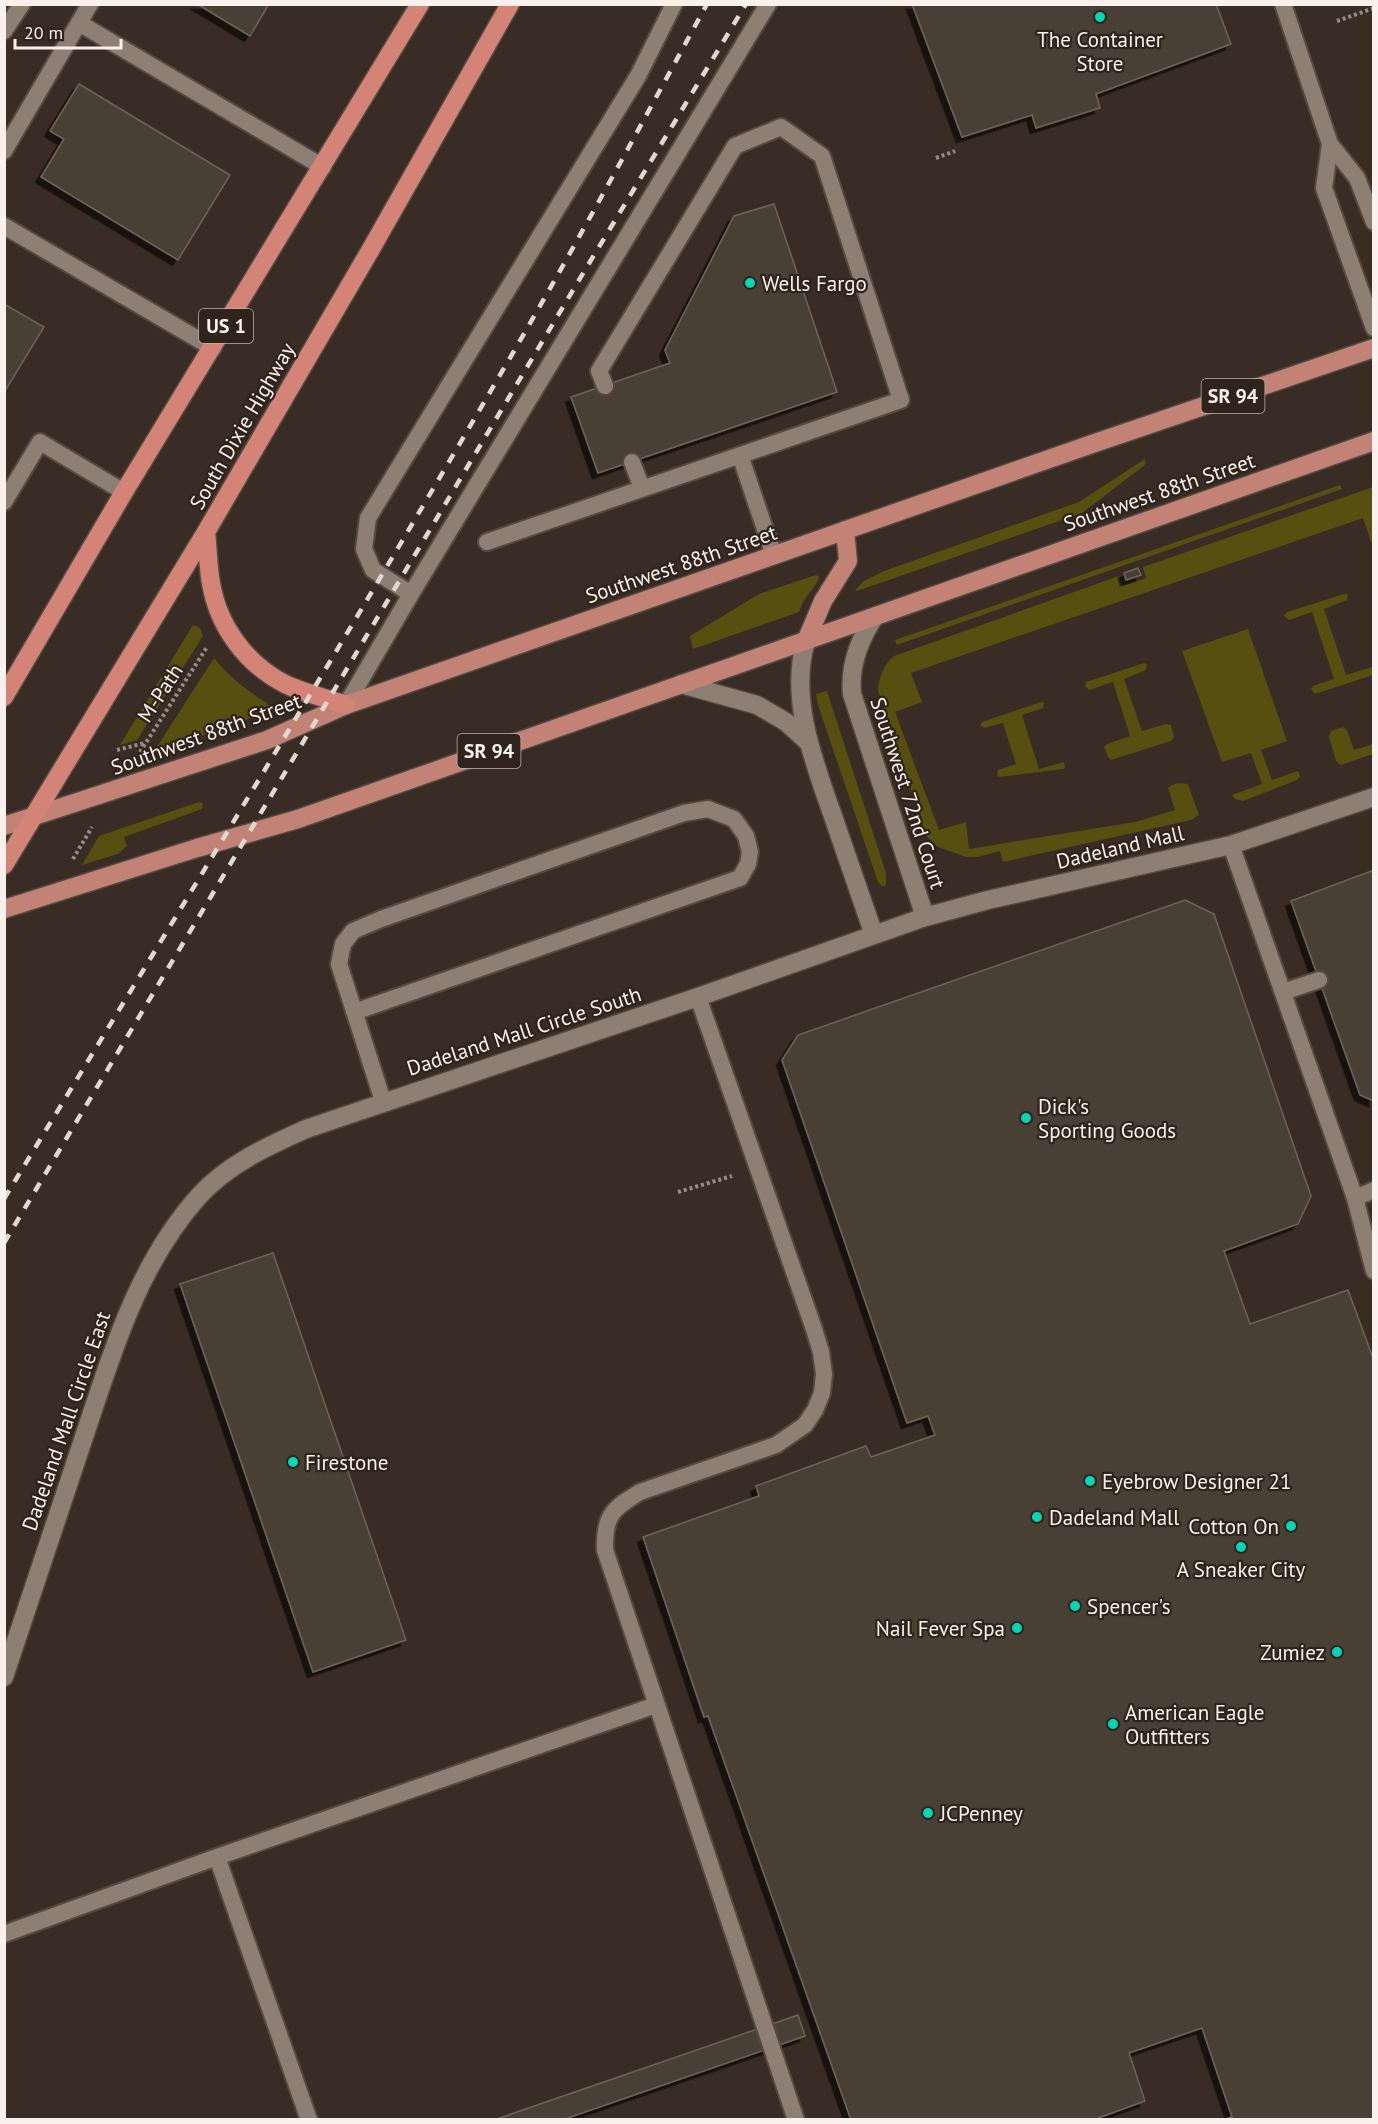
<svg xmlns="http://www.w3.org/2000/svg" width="1378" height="2124" font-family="'PT Sans',sans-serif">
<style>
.green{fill:#564f10}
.building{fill:#494134;stroke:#6d6457;stroke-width:1.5;filter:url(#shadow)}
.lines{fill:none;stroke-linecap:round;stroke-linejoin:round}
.service-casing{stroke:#544a43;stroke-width:20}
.minor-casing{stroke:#544a43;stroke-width:21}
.primary-casing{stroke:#544a43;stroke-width:21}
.trunk-casing{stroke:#544a43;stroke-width:21}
.path{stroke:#988d86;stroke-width:4;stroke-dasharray:3 3;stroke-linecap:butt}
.service{stroke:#8e7f75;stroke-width:16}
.minor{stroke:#8e7f75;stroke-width:18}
.primary{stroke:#c28376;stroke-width:18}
.trunk{stroke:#d38476;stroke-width:18}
.rail{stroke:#e1d8d2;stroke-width:4.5;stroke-dasharray:10 10;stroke-linecap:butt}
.poi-dot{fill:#06d5b6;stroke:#2f231b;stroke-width:2}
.labels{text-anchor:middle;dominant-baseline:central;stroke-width:4.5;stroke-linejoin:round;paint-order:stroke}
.shield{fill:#2f231b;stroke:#bdb3ad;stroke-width:1.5}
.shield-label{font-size:20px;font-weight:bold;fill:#faf1ec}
.poi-label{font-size:21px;fill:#faf1ec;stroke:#2f231b;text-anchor:start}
.street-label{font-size:21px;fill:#faf1ec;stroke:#2f231b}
</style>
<defs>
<filter id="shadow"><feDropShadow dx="-5.5" dy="5.5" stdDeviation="0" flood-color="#0009"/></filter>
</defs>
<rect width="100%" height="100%" fill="#392c24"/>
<path class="green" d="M1145,459l1,5 -64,49 -225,78 -2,-1 9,-9 20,-10 195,-69z
M1340,485l2,4 -445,156 -2,-5z
M1373,487v55h-2l-8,-24 -452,155 11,29 -27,10 44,118 27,-8 3,27 166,-27 40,-12 -7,-22c6,-6 12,-5 20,-4l11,31 -8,5 -188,42 -3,-11 -22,6h-12l-28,-10 -11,-10 -8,-22 -41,-125c1,-13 6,-26 16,-34l225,-80 4,10 23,-8 -3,-11z
M816,575l3,2 -1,4 -15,21 -4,10 -106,37 -3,-13 69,-42z
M1344,594h4l-1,6 -23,9 22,66 26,-8 1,8 -58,19 -4,-5 2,-3 21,-7 -22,-67 -23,8 -5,-4 3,-4z
M193,625l7,3 3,8 -66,104 -17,5z
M1248,629l39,112 -26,9 11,30 26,-9 2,5 -3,4 -54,21 -8,-2 -3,-4 30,-11 -11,-31 -29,9 -40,-111z
M214,658c15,19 34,33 54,46l3,3v4l-118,42z
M1144,663l3,1 -1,6 -22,9 18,52 24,-7 5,1 3,12 -3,4 -60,19 -3,-3 -4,-10 3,-3 23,-8 -17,-54 -24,8 -4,-4 1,-4z
M827,691l59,182v12l-3,2 -5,-5 -60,-177 -2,-11z
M1041,702l3,1 -1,5 -21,7 17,54 25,-7 1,5 -2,2 -64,8 -2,-2 1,-5 18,-6 -13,-41 -19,5 -4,-3 2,-3z
M1343,727l4,3 7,20 19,-6v10l-32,11 -5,-4 -7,-24 2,-6z
M199,802l4,1 -1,6 -78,28 3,9 -9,8 -36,11 17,-29z"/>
<path class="building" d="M197,4h72l-19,32z
M912,4h304l15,40 -135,50 4,14 -64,20 -4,-13 -70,22z
M79,84l151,91 -52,85 -137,-83 23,-38 -14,-8z
M774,204l63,188 -239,81 -27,-76 99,-34 -5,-13 69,-134z
M4,304l40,23 -39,64h-1z
M1138,568l3,7 -15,5 -2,-7z
M1374,870v231l-14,-6 -69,-194z
M1185,900l29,14 97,282 -13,28 -74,27 26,73 98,-34 26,71v759h-151l9,-3 -30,-89 -73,25 16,48 -52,19h-242l-143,-404 -4,1 -61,-180 116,-41 -3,-10 110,-40 5,11 64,-22 -7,-19 -21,7 -125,-363 16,-25z
M273,1253l133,387 -93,32 -133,-388z
M798,2015l7,21 -243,84h-68z"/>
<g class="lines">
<g class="service-casing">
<path id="service" d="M1283,4l47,140 27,34 17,44
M79,23l244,144
M4,31l18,-27
M1330,144l-6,44 50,140
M4,151l86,-147
M4,226l209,122
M740,455l34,101
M632,462l10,26
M4,502l36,-60 84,50
M487,542l414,-142 -79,-244 -41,-29 -46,19 -136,225 6,15
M411,594l-38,-24 -9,-21 4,-31 270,-442 36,-72
M346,705l65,-111 357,-590
M1231,845l124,353 19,73
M1283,992l36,-12
M698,997l116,332 7,23 3,22 -2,19 -7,17 -10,15 -29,20 -136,47c-28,17 -36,24 -35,58l191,570
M354,1012l386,-134 8,-14 2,-12 -4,-16 -12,-17 -26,-10 -24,4 -303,106 -28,12 -10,13 -4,20 44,137
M1355,1198l19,-8
M217,1857l92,263
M4,1934l213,-77 439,-152"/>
</g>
<g class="minor-casing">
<path id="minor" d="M875,616c-16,24 -26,49 -23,78l73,223
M806,641c-18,59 10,126 29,181 13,38 26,75 39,113
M681,684l76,21 29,17 21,19
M4,1677c26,-79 52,-158 79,-237 29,-86 54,-175 116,-244 29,-32 69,-50 107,-67l392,-132 227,-80 63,-17 243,-55 143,-48"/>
</g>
<g class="primary-casing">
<path id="primary" d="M806,641l17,-40 25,-40 -3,-31
M4,826l263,-86 79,-35 746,-261 282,-96
M4,909l193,-61 101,-29 1076,-378"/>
</g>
<g class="trunk-casing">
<path id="trunk" d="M206,532c2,17 2,35 5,51 7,43 35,81 74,101 19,9 41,14 61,21
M4,697l120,-205 296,-488
M4,865l202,-333 165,-283 139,-245"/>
</g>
<path class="path" d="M1337,21l37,-13
M936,158l19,-7
M117,750l28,-7
M140,752l67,-105
M73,859l19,-32
M678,1192l54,-16"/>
<use href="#service" class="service"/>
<use href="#minor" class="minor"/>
<use href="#primary" class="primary"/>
<use href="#trunk" class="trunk"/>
<path class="rail" d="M4,1199c169,-278 339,-555 503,-836 69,-118 134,-238 200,-359
M4,1243l581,-973 161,-266"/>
</g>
<g class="poi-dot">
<circle cx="1100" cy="17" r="6"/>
<circle cx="750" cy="283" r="6"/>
<circle cx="1026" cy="1118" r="6"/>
<circle cx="293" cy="1462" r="6"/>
<circle cx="1090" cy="1481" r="6"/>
<circle cx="1037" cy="1517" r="6"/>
<circle cx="1291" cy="1526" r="6"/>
<circle cx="1241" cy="1547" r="6"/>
<circle cx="1075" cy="1606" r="6"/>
<circle cx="1017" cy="1628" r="6"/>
<circle cx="1337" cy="1652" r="6"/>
<circle cx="1113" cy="1724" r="6"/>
<circle cx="928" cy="1813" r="6"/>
</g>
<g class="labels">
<g class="shield">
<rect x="199" y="309" width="54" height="34" rx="4.5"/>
<rect x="1201.5" y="379" width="63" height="34" rx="4.5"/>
<rect x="457.5" y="734" width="63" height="34" rx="4.5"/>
</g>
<g class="shield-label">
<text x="226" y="326">US 1</text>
<text x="1233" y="396">SR 94</text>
<text x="489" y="751">SR 94</text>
</g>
<g class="poi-label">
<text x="1100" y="39" text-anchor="middle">The Container<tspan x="1100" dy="24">Store</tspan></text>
<text x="762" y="283">Wells Fargo</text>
<text x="1038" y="1106">Dick's<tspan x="1038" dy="24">Sporting Goods</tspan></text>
<text x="305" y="1462">Firestone</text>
<text x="1102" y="1481">Eyebrow Designer 21</text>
<text x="1049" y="1517">Dadeland Mall</text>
<text x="1279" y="1526" text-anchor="end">Cotton On</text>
<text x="1241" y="1569" text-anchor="middle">A Sneaker City</text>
<text x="1087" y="1606">Spencer's</text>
<text x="1005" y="1628" text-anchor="end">Nail Fever Spa</text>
<text x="1325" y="1652" text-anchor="end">Zumiez</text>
<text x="1125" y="1712">American Eagle<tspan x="1125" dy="24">Outfitters</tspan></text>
<text x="940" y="1813">JCPenney</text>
</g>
<g class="street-label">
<text transform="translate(242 426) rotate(-60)">South Dixie Highway</text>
<text transform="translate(1159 492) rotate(-19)">Southwest 88th Street</text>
<text transform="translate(681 564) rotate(-19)">Southwest 88th Street</text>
<text transform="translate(160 693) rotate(-57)">M-Path</text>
<text transform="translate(206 734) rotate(-20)">Southwest 88th Street</text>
<text transform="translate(908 793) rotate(72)">Southwest 72nd Court</text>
<text transform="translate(1120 847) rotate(-13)">Dadeland Mall</text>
<text transform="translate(524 1031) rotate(-18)">Dadeland Mall Circle South</text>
<text transform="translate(66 1421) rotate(-71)">Dadeland Mall Circle East</text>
</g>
</g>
<rect width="1378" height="2124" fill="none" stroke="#faf1ec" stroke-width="12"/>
<path d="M15 39v9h106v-9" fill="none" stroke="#faf1ec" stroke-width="3"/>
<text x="24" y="39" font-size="18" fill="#faf1ec" stroke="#2f231b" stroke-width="4.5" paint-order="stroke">20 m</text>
</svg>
